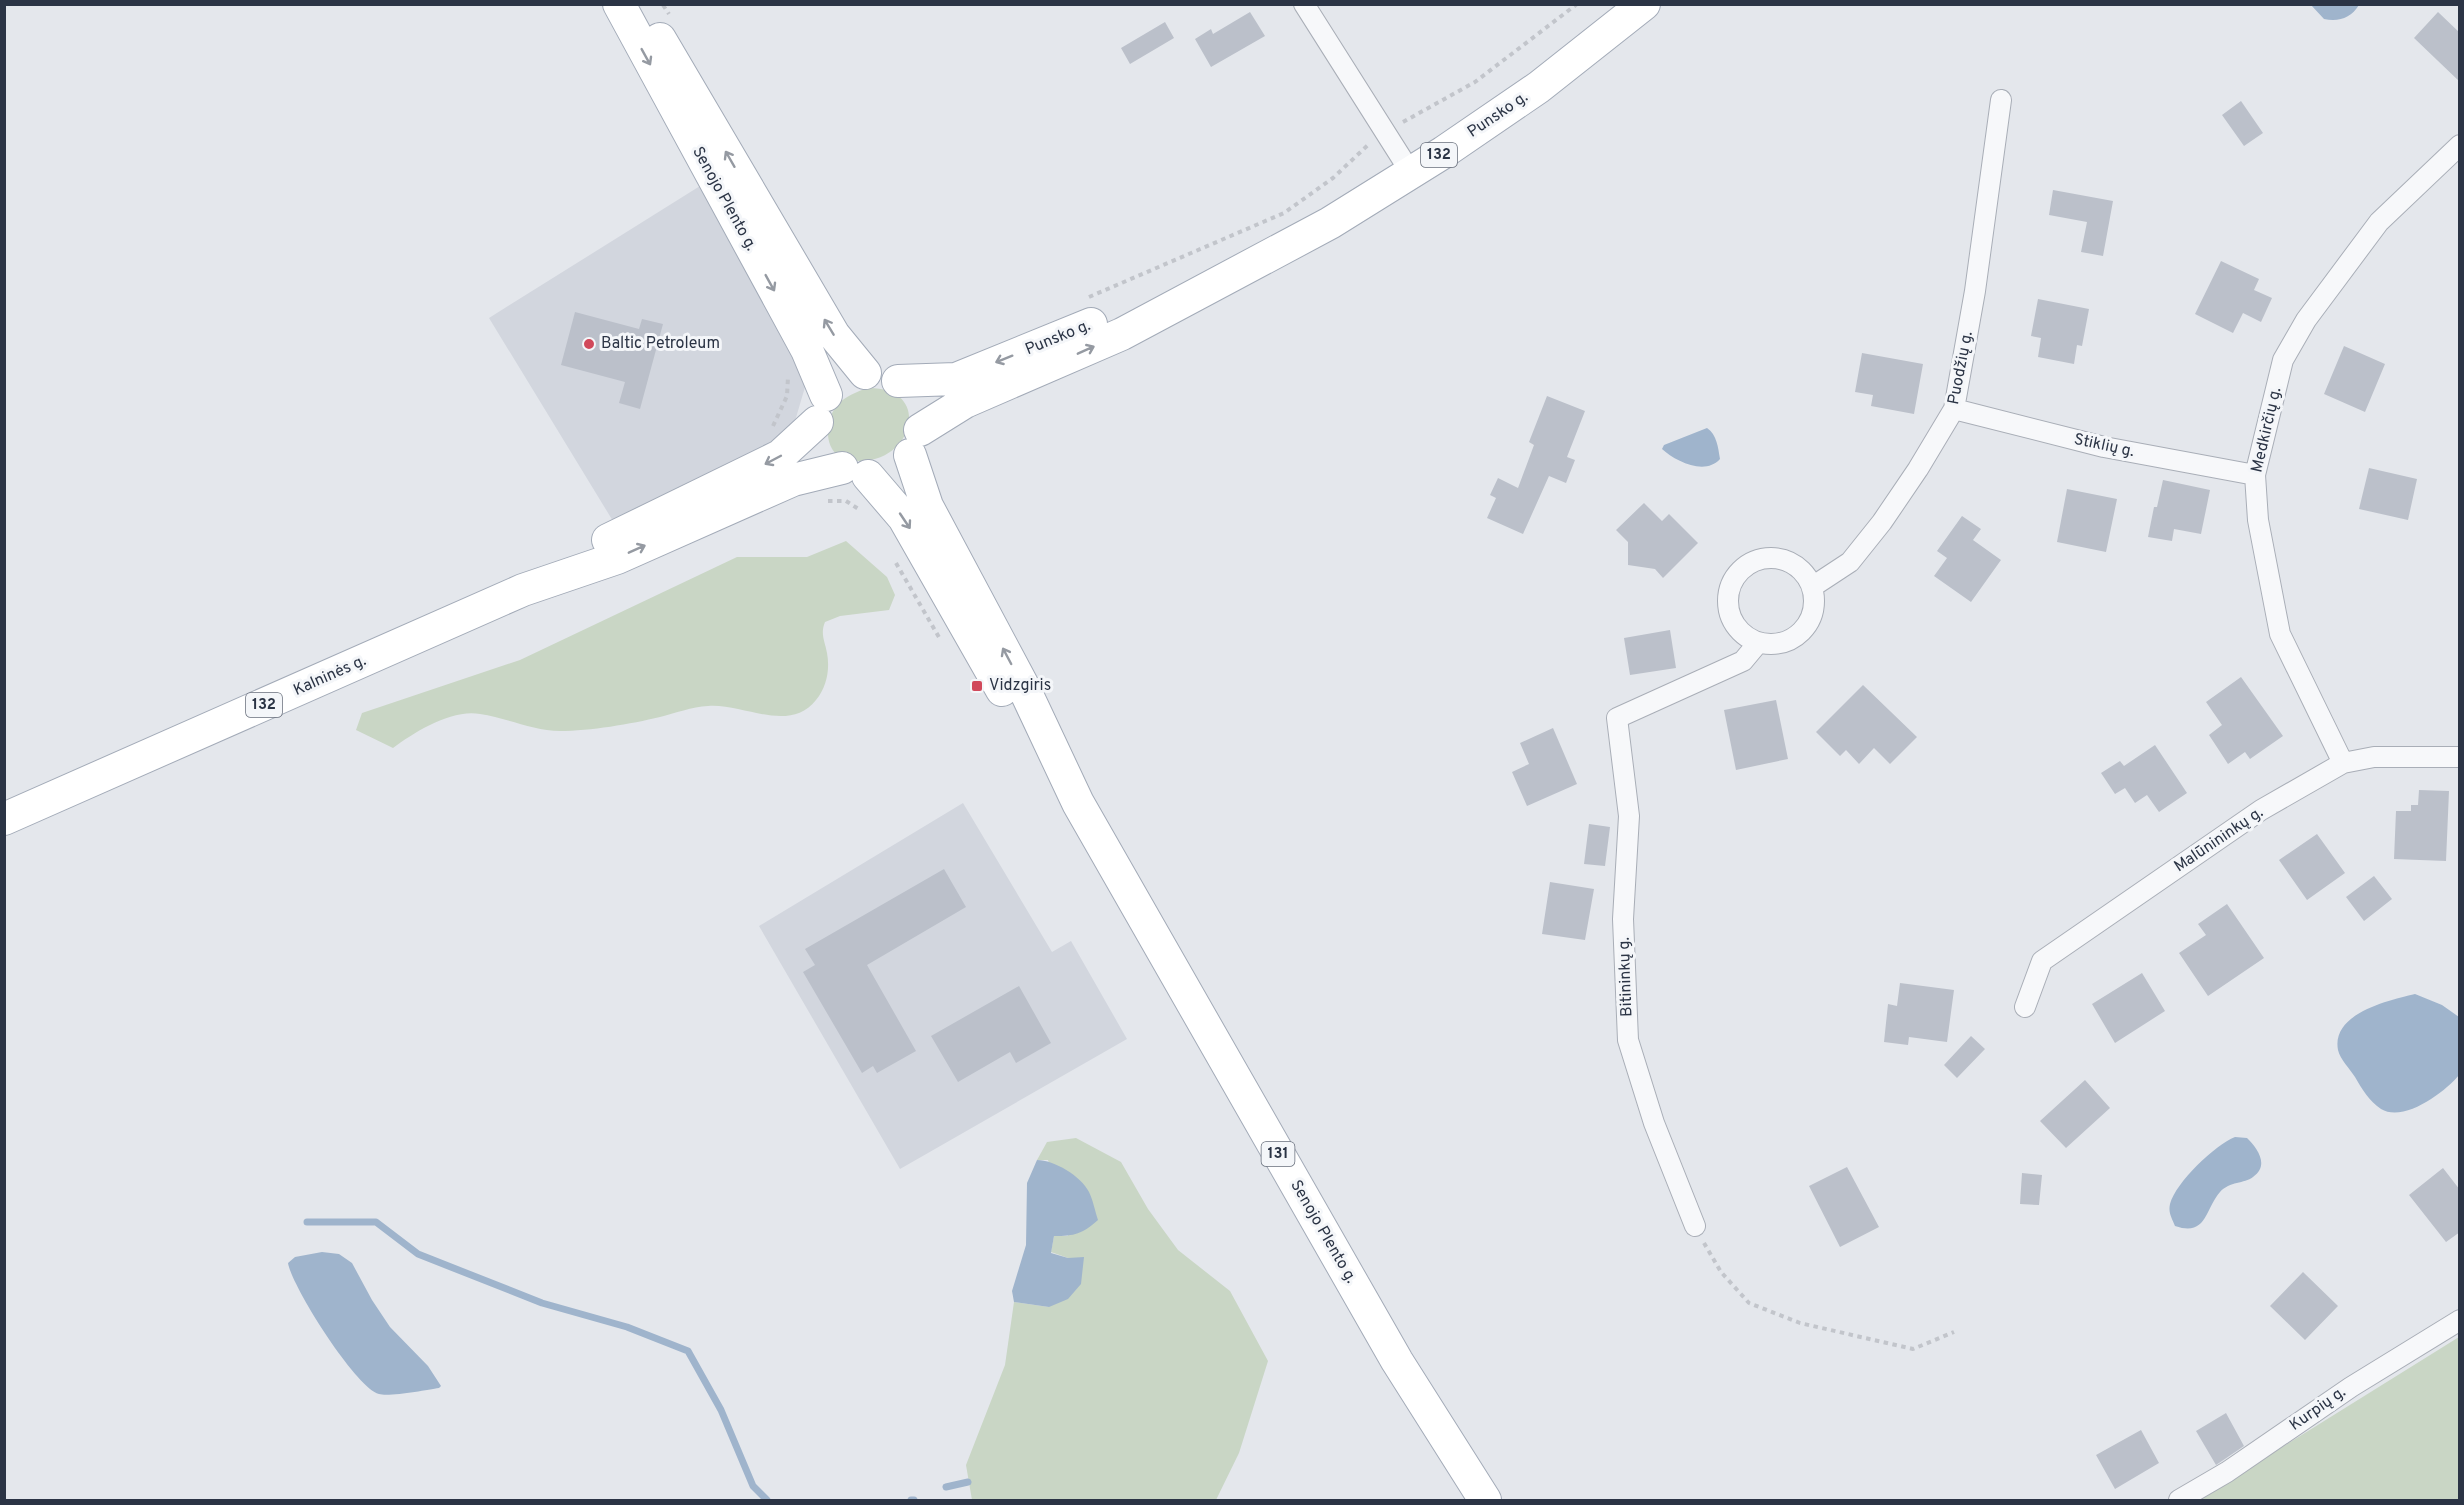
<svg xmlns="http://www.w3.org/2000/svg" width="2464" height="1505" font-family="Overpass,sans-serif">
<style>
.built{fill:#d2d6de}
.green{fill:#c9d6c5}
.water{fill:#9fb4cc}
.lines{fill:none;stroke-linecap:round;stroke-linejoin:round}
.stream{stroke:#9fb4cc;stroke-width:7}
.building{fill:#bbc0ca}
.minor-casing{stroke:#a9aeb7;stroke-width:22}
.primary-casing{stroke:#a3abb8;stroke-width:34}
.path{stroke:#c2c5cb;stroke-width:4;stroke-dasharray:4.5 4.5;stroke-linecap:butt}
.minor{stroke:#f7f8fa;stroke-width:20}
.primary{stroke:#fff;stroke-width:32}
.oneway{stroke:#959aa2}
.poi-dot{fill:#d1495b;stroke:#f4f6f9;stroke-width:2}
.labels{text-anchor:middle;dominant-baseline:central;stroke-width:6;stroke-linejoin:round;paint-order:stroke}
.shield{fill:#f4f6f9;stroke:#676e7b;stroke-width:1.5}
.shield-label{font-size:15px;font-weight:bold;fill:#2b3445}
.street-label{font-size:16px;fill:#2b3445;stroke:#f4f6f9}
.poi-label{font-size:16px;fill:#2b3445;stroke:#f4f6f9;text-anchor:start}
</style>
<rect width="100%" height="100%" fill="#e4e7ec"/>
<path class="built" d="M708,181l98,195 -1,11 -10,34 -8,15 -171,90 -127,-208z
M963,803l89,149 19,-11 56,98 -227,130 -141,-243z"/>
<path class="green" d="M867,388c70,-2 45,83 -18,72 -27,-5 -25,-40 -11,-56 8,-8 19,-12 29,-16z
M846,541l41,36 8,18 -6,15 -49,6 -15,6c-5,12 0,19 2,31 3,16 0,34 -11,47 -27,34 -73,3 -108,6 -16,1 -33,7 -48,11 -29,7 -70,14 -100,14 -27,0 -53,-13 -80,-17 -29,-5 -65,18 -87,34l-37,-18 6,-17 158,-53 217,-103h70z
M1076,1138l45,24 27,47 30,41 52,41 38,70 -29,92 -23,47h-244l-6,-35 39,-100 9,-63 35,5 19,-49 -17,-6 3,-16h14l-20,-76h-11l10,-18z
M2459,1337v163h-262z"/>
<path class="water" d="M2311,5h48c-8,13 -20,17 -35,14z
M1707,428c10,7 11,19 13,31 -15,17 -45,2 -58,-10l2,-4z
M2415,994l27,11 17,12v58c-14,17 -55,48 -78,34 -12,-8 -19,-20 -26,-32 -5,-8 -15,-18 -17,-27 -7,-37 52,-50 77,-56z
M2235,1137l12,1c10,10 23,27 6,39 -9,7 -23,4 -33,15 -15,17 -13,45 -45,34 -3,-8 -7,-13 -5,-22 6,-22 45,-59 65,-67z
M1037,1160c17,0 44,16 52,32 4,8 6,19 9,28 -16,14 -23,16 -44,16l-3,17 17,5 16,-1 -3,27 -13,15 -19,8 -35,-5 -2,-11 14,-46 1,-62z
M322,1252l17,2 13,9 20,37 18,27 38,39 13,20 -2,2c-12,2 -50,9 -60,6 -23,-6 -87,-107 -91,-131l7,-6z"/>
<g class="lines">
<path class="stream" d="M307,1222h69l42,32 124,49 85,24 61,24 33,59 32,76 14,14
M946,1487l22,-5
M911,1500h3"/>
</g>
<path class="building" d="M1250,12l15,24 -54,31 -16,-28 16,-10 2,5z
M2438,12l22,21v49l-46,-44z
M1165,22l9,16 -44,26 -9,-16z
M2241,101l22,32 -19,13 -22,-31z
M2053,190l60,11 -10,55 -22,-4 6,-30 -38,-7z
M2221,261l38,18 -5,11 18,8 -11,24 -18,-9 -10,20 -38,-19z
M2038,299l51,10 -7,37 -5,-1 -3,19 -36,-7 3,-19 -10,-2z
M575,312l64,17 3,-10 21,5 -23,85 -21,-6 6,-21 -64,-17z
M2344,346l41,18 -20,48 -41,-18z
M1862,353l61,11 -9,50 -43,-8 2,-11 -18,-3z
M1547,396l38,15 -18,46 8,3 -9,23 -17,-7 -26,58 -36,-16 9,-20 -6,-3 8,-17 20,10 16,-43 -5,-3z
M2369,468l48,11 -9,41 -49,-11z
M2163,480l47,10 -9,44 -27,-5 -2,12 -24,-4 6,-30h3z
M2067,489l50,10 -11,53 -49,-10z
M1644,503l18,18 7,-7 29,29 -35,35 -8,-9 -27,-4v-23l-12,-12z
M1962,516l19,13 -8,11 28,20 -30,42 -37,-26 13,-18 -10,-7z
M1670,630l6,38 -46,7 -6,-37z
M2241,677l42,59 -33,23 -5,-7 -17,12 -19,-29 13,-10 -16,-23z
M1863,685l54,52 -27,27 -16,-16 -15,16 -13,-14 -6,6 -24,-24z
M1776,700l12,59 -52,11 -12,-60z
M1553,728l24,56 -50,22 -15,-34 17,-8 -9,-21z
M2155,745l32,48 -28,19 -12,-17 -12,8 -10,-15 -10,6 -14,-21 19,-12 4,5z
M2419,790l30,1 -3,70 -52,-2 2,-48h15v-6h7z
M1589,824l21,3 -5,39 -21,-2z
M2317,834l28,39 -38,27 -28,-40z
M944,869l22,38 -99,58 49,86 -39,22 -4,-7 -11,7 -59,-101 12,-7 -10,-16z
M2374,876l18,23 -28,22 -18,-24z
M1550,882l44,7 -9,51 -43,-6z
M2227,904l37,54 -56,38 -29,-43 27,-18 -8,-11z
M2142,973l23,38 -50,32 -23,-39z
M1900,983l54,7 -7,52 -38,-5 -1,8 -24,-3 4,-38 9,2z
M1019,986l32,57 -35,20 -6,-11 -52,30 -27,-46z
M1971,1036l14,13 -28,29 -13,-13z
M2085,1080l25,28 -44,40 -26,-27z
M1847,1167l32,60 -39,20 -31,-61z
M2443,1168l17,22v42l-14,10 -37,-47z
M2022,1173l20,2 -3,30 -19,-1z
M2303,1272l35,34 -33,34 -35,-34z
M2226,1413l18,33 -28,19 -20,-34z
M2141,1430l18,33 -44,26 -19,-34z"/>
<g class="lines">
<g class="minor-casing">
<path id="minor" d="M1304,4l107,169
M1954,409l150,38 151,28
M1728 601a43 43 0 1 1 86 0a43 43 0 1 1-86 0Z
M1812,587l38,-25 32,-40 36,-53 36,-60 21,-118 26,-191
M2343,763l-63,-129 -22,-114 -3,-45 28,-115 23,-40 73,-98 81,-77
M2025,1007l17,-46 219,-151 82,-47 31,-6h86
M1695,1226l-41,-103 -26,-83 -5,-121 6,-103 -12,-98 126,-57 15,-18
M2179,1500l48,-28 124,-85 109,-67"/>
</g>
<g class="primary-casing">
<path id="primary" d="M619,4l188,346 19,45
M660,39l174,296 31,38
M898,381l58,-2 135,-55
M920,430l45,-28 157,-68 208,-111 114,-71 95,-65 105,-83
M910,455l17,51 95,178 56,119 319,558 88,139
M868,476l36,42 98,172
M608,540l172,-84 37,-34
M4,819l519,-229 94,-32 176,-78 49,-12"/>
</g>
<path class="path" d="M663,5l6,9
M1403,122l72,-40 102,-78
M1089,297l195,-84 49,-35 36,-34
M773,426l14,-30 1,-19
M828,501h18l14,9
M896,563l44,76
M1704,1243l17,29 28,31 51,20 113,26 41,-17"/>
<use href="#minor" class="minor"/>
<use href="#primary" class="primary"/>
</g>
<defs><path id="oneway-shaft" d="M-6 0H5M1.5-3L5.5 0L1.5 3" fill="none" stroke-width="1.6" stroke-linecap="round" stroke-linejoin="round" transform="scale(1.5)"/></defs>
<g class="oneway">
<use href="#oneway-shaft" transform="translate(646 57) rotate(61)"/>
<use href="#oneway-shaft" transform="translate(730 159) rotate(-120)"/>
<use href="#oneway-shaft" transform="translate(770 283) rotate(61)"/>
<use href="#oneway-shaft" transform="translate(829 327) rotate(-121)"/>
<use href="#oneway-shaft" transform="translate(1086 350) rotate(-24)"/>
<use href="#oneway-shaft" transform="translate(1004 359) rotate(158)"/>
<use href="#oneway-shaft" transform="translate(773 460) rotate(152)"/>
<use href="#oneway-shaft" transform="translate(905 521) rotate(56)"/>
<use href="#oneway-shaft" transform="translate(637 549) rotate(-24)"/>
<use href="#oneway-shaft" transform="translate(1007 656) rotate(-118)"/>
</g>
<g class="poi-dot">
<circle cx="589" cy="344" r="6"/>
<rect x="971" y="680" width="12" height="12" rx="3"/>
</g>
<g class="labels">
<g class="shield">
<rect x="1421" y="143" width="36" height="24" rx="4.5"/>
<rect x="246" y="693" width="36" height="24" rx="4.5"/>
<rect x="1261.5" y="1142" width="33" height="24" rx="4.5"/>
</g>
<g class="shield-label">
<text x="1439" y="155">132</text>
<text x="264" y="705">132</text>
<text x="1278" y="1154">131</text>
</g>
<g class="street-label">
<text transform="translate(1498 115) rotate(-34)">Punsko g.</text>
<text transform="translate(724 199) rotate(61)">Senojo Plento g.</text>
<text transform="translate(1058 338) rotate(-22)">Punsko g.</text>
<text transform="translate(1961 368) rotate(-79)">Puodžių g.</text>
<text transform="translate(2267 430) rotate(-77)">Medkirčių g.</text>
<text transform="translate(2104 446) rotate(12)">Stiklių g.</text>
<text transform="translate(330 676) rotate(-24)">Kalninės g.</text>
<text transform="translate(2219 840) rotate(-34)">Malūnininkų g.</text>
<text transform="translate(1626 977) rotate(-92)">Bitininkų g.</text>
<text transform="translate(1323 1232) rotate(60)">Senojo Plento g.</text>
<text transform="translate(2318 1409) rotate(-35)">Kurpių g.</text>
</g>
<g class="poi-label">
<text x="601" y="344">Baltic Petroleum</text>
<text x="989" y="686">Vidzgiris</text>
</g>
</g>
<rect width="2464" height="1505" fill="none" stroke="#2b3445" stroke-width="12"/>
</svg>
